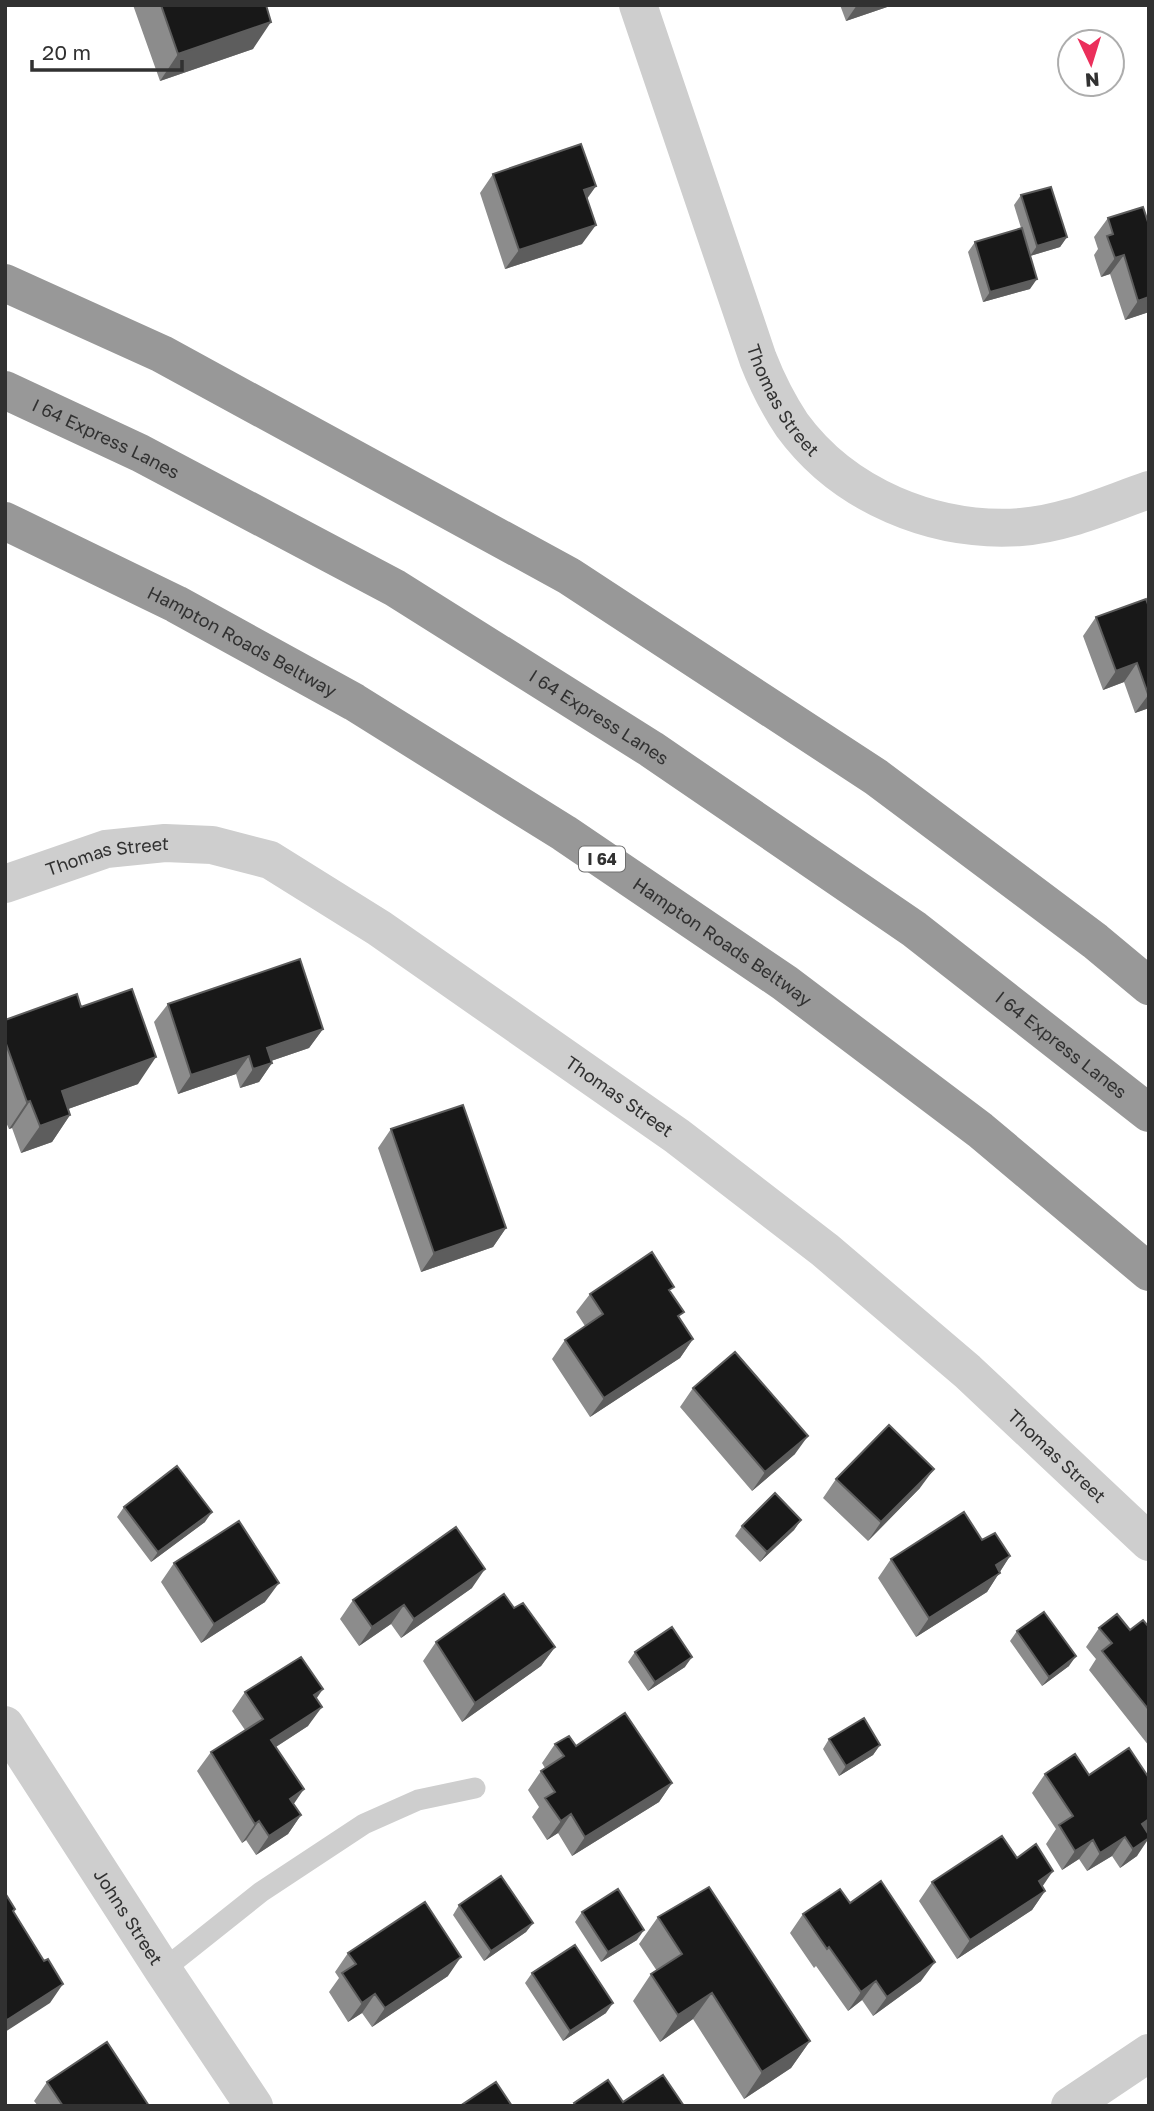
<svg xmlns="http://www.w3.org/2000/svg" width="1154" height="2111" font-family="'Golos Text',sans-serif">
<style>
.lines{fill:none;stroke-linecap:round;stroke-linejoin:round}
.lane{stroke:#cecece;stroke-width:21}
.street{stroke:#cecece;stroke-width:38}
.highway{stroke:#989898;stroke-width:38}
.wall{fill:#8c8c8c}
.shaded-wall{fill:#5d5d5d}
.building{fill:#181818;stroke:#5d5d5d;stroke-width:2}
.labels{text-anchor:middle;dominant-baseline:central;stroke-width:7;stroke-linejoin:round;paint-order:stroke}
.shield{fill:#fff;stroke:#6f6f6f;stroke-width:2}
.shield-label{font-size:16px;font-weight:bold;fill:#313131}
.street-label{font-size:18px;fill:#313131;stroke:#fff}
</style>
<rect width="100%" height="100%" fill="#fff"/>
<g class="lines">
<path class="lane" d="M163,1970l98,-78 103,-68 54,-24 57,-12"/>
<g class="street">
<path id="s1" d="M638,5l120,354c9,23 20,45 34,66 52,71 142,108 229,102 44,-3 87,-23 128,-37"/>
<path id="s2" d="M5,884l101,-35 59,-6 47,2 58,15 109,68 298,208 148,114 142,121 182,171"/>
<path id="s3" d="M5,1725l158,245 91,136"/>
<path d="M1070,2106l79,-53"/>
</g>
<g class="highway">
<path d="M5,283l157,71 407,222 307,201 219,164 54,45"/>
<path id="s4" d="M5,390l135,63 255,135 256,161 263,180 235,184"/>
<path id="s5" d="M5,521l171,83 178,98 210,131 221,150 195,147 169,142"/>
</g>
</g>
<path class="wall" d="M133,5h133l-13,44 -93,32z
M840,5h53l-47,16z
M493,174l103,12 -9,13 -5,45 -77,25 -25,-76z
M1021,195l46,42 -7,10 -30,9v33l-47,13 -15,-50 7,-10 46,-14 -7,-23z
M1108,218l41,94 -24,8 -15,-46 -9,3 -7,-22 4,-6 -4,-12z
M1146,599l3,109 -14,5 -11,-31 -21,8 -20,-54 13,-19z
M168,1004l155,25 -14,19 -38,13 1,2 -13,19 -19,6 -4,-14 -58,20 -24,-72z
M81,1007l57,77 -70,25 2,6 -18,27 -31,11 -9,-25 -3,1 -4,-9v-100z
M391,1129l115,99 -13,19 -72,25 -43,-124z
M671,1292l8,26 14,21 -13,19 -90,59 -38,-58 13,-19 20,-14 -9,-14 14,-18z
M693,1388l102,66 -43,37 -72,-84z
M836,1479l84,9 -52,53 -45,-43z
M124,1507l81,15 -54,40 -34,-45z
M801,1520l-7,10 -34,32 -25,-26 7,-10z
M982,1540l28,16 -23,36 -71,45 -38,-59 13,-19z
M174,1563l91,39 -64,41 -40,-61z
M472,1588l-71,50 -10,-14 -32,22 -19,-27 13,-19z
M514,1608l41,39 -14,19 -79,56 -39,-61 13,-19z
M1149,1627v119l-60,-76 7,-11 -10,-12 13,-19 31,2z
M1017,1631l52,35 -27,20 -32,-45z
M635,1652l50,15 -37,24 -20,-29z
M245,1692l71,7 -8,27 -32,21 18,57 7,11 -13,19 -32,21 -10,-15 -4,3 -45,-72 14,-19 34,-22 -13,-19z
M829,1739l51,6 -7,10 -34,21 -16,-27z
M555,1744l21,2 96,37 -13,19 -87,54 -14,-23 -11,7 -15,-23 7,-10 -11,-17 13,-19 4,-3 -3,-5z
M1045,1774l44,1 57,56 -9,25 -17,12 -8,-12 -25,15 -8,-12 -17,11 -16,-26 10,-15 -24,-36z
M1017,1858l28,33 -13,19 -75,49 -38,-58 13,-19z
M850,1903l71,78 -48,35 -11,-16 -14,11 -32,-45 -2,2 -24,-35 13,-19z
M459,1905l74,18 -7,9 -42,29 -31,-46z
M582,1912l55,28 -36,22 -26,-40z
M658,1917l152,124 -19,27 -47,31 -51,-80 -33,23 -27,-41 18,-27 6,-3 -18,-27z
M348,1953l100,23 -76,51 -10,-14 -14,9 -19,-30 10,-14 -4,-6z
M532,1973l74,40 -43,28 -38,-58z
M47,2082l102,24h-111l-4,-5z"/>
<path class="shaded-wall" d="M857,5h36l-47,16z
M271,22l-18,27 -93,32 18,-27z
M596,186l-14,19 2,-15z
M596,225l-14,19 -77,25 14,-19z
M1067,237l-7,10 -30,9 7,-10z
M1124,255l-14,19 -9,3 14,-19z
M1037,279l-7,10 -47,13 7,-10z
M1149,297v15l-24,8 13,-19z
M1137,663l-13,19 -21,8 13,-19z
M1149,694v14l-14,5z
M323,1029l-14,19 -56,19 14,-19z
M249,1056l-13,18 -58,20 13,-19z
M156,1057l-18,27 -95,34 19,-27z
M272,1063l-13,19 -19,6 13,-19z
M30,1101l-18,27 -3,1 18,-27z
M70,1115l-18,27 -31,11 19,-27z
M506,1228l-13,19 -72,25 13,-19z
M693,1339l-13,19 -90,59 14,-19z
M808,1436l-13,18 -43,37 13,-19z
M934,1469l-14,19 -52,53 13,-19z
M212,1512l-7,10 -54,40 7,-10z
M801,1520l-7,10 -34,32 7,-10z
M1010,1556l-23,36 -71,45 13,-19 67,-53z
M485,1569l-13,19 -71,50 13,-19z
M279,1583l-14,19 -64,41 13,-19z
M404,1605l-13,19 -32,22 13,-19z
M555,1647l-14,19 -79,56 13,-19z
M1076,1656l-7,10 -27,20 7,-9z
M692,1657l-7,10 -37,24 7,-9z
M323,1689l-13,19 4,-13z
M322,1707l-14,19 -51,33 14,-19z
M880,1745l-7,10 -34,21 7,-10z
M672,1783l-13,19 -87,54 13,-19z
M304,1789l-13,19 -1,-9z
M571,1814l-13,19 -11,7 14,-19z
M301,1815l-13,19 -32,21 13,-19z
M1149,1819v10l-20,14 13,-19z
M259,1821l-13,19 -4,3 13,-19z
M1125,1837l-13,19 -25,15 13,-18z
M1149,1838l-12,18 -17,12 13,-19z
M1093,1840l-14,19 -17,11 13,-19z
M1053,1871l-13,19 -1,-9z
M1045,1891l-13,19 -75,49 13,-19z
M533,1923l-7,9 -42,29 7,-10z
M644,1930l-7,10 -36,22 7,-10z
M461,1957l-13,19 -76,51 13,-19z
M935,1962l-14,19 -48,35 14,-19z
M876,1981l-14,19 -14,11 13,-19z
M63,1984l-13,19 -45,29v-10l2,-2z
M712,1993l-19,26 -33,23 18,-27z
M375,1994l-13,19 -14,9 14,-19z
M613,2003l-7,10 -43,28 7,-10z
M810,2041l-19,27 -47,31 18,-27z"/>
<path class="building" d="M161,5h105l5,17 -93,32z
M581,144l15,42 -12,4 12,35 -77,25 -26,-76z
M1051,187l16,50 -30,9 -16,-51z
M1143,207l6,18v72l-11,4 -14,-46 -9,3 -8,-22 6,-2 -5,-16z
M1022,228l15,51 -47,13 -15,-50z
M1146,599l3,8 -1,87 -11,-31 -21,8 -20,-54z
M300,959l23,70 -56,19 5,15 -19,6 -4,-13 -58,19 -23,-71z
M132,989l24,68 -94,34 8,24 -30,11 -10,-25 -3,1 -22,-61v-21l72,-26 4,13z
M463,1105l43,123 -72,25 -43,-124z
M652,1252l22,35 -5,3 15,22 -6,4 15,23 -89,59 -39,-58 38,-26 -13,-20z
M735,1352l73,84 -43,36 -72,-84z
M889,1425l45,44 -53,53 -45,-43z
M177,1466l35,46 -54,40 -34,-45z
M775,1493l26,27 -34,32 -25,-26z
M964,1512l18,28 13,-7 15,23 -14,9 4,8 -71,45 -38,-59z
M239,1521l40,62 -65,41 -40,-61z
M456,1527l29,42 -71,50 -10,-14 -32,22 -19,-27z
M504,1594l10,14 9,-5 32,44 -80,56 -39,-61z
M1044,1612l32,44 -27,21 -32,-46z
M1117,1614l13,16 13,-10 6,7v83l-47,-59 10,-8 -13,-15z
M672,1627l20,30 -37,25 -20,-30z
M301,1657l22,32 -9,6 8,12 -51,33 33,49 -14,10 11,16 -32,21 -10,-15 -4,3 -44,-72 52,-33 -18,-27z
M625,1713l47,70 -87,54 -14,-23 -10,7 -16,-23 10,-6 -14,-21 23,-15 -9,-12 14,-8 7,10z
M864,1718l16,27 -34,21 -17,-27z
M1129,1748l20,30v41l-7,5 7,11v3l-16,11 -8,-12 -25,16 -7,-13 -18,11 -16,-26 14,-9 -28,-42 30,-20 14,21z
M1002,1836l15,22 19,-14 17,27 -14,10 6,10 -75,49 -38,-58z
M501,1876l32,47 -42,28 -32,-46z
M881,1881l54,81 -48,35 -11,-16 -15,11 -32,-45 -2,2 -24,-35 37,-25 10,14z
M709,1887l101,154 -48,31 -50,-79 -34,22 -27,-41 31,-20 -24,-37z
M618,1889l26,41 -36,22 -26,-40z
M5,1893l10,16 -2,2 31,50 4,-2 15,25 -56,36 -2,-2z
M425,1902l36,55 -76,51 -10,-14 -13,9 -20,-30 14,-9 -8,-11z
M575,1945l38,58 -43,28 -38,-58z
M107,2042l42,64h-86l-16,-24z
M663,2075l21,31h-108l-2,-3 34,-23 15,22z
M496,2082l16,24h-52z"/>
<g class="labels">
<rect class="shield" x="579" y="846.5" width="46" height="25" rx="5"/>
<g class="shield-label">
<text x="602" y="859">I 64</text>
</g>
<g class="street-label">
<text stroke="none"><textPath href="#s1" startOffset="422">Thomas Street</textPath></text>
<text stroke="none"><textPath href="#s4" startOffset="112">I 64 Express Lanes</textPath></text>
<text stroke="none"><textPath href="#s5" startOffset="266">Hampton Roads Beltway</textPath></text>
<text stroke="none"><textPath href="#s4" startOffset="679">I 64 Express Lanes</textPath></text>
<text stroke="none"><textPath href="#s2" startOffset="107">Thomas Street</textPath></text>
<text stroke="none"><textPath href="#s5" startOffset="833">Hampton Roads Beltway</textPath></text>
<text stroke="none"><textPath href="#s4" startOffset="1246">I 64 Express Lanes</textPath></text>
<text stroke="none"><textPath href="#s2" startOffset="695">Thomas Street</textPath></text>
<text stroke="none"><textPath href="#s2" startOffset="1262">Thomas Street</textPath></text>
<text stroke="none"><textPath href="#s3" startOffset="228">Johns Street</textPath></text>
</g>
</g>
<rect width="1154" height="2111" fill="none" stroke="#313131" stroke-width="14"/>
<g transform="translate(1091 63) rotate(176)"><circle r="33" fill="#ffffff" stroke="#adadad" stroke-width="2"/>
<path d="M0-5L12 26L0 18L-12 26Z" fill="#eb2f5b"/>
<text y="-10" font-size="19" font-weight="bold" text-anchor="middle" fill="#313131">N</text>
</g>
<path d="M32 60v10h150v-10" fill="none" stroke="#313131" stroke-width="3.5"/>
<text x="42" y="60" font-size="21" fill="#313131" stroke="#ffffff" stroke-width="5" paint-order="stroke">20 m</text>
</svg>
